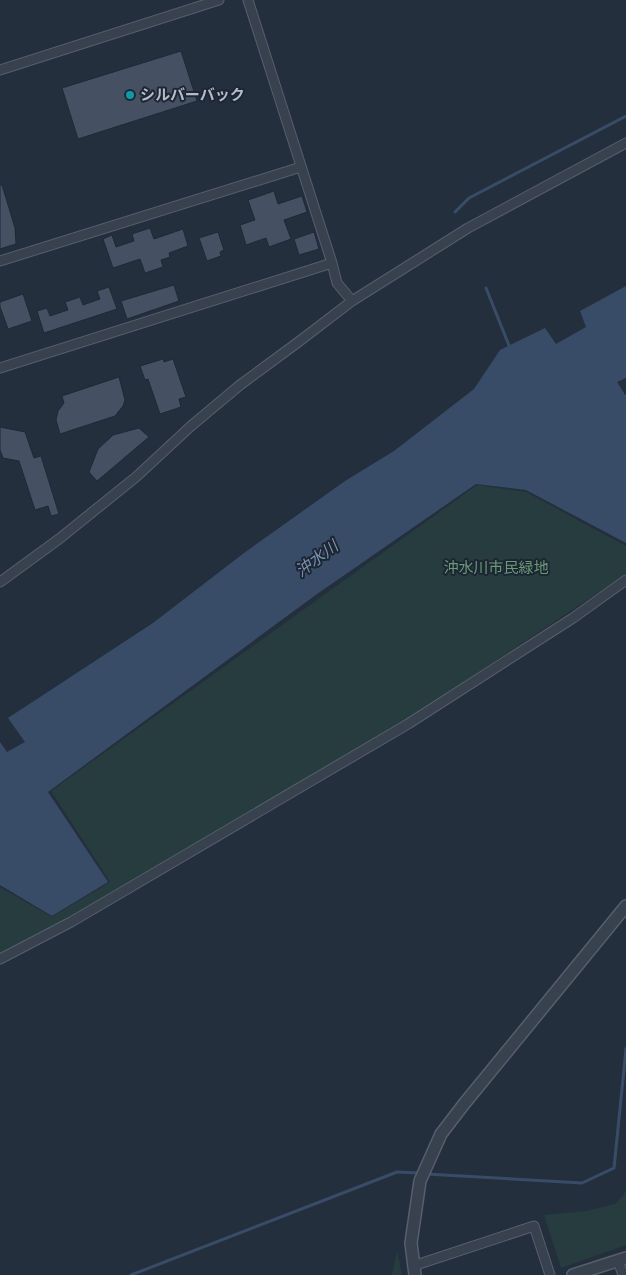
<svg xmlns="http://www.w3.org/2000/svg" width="626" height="1275" font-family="'Varela Round','Noto Sans JP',sans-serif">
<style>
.green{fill:#263c3f}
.water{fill:#394c67}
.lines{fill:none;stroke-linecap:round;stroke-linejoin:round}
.stream{stroke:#394c67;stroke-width:3}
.building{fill:#455162;stroke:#1f2835}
.minor-casing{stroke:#565f6c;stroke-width:11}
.tertiary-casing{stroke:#565f6c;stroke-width:14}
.minor{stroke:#38414e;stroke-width:9}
.tertiary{stroke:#38414e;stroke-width:11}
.culture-dot{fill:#0f9aa8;stroke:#1d2633;stroke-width:2}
.labels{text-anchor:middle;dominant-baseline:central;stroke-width:4;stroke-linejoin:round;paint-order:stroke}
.poi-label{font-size:15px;font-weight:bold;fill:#b4bcc9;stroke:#1d2633;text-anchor:start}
.park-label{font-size:15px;fill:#6b9a76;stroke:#1d2633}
.water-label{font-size:16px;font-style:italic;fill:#7c92b1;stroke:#1d2633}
</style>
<rect width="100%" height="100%" fill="#242f3e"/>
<path class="green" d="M477,485l49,7 100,54v28l-204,136 -367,218 -55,29v-70l52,30 58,-35 -59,-91z
M626,1192v53l-65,23 -17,-53 42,-4 29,-7z
M397,1251l5,24h-10z"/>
<path class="water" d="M626,286v92l-9,4 9,14v147l-100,-53 -50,-6 -159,110 -269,198 60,90 -56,34 -52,-31v-143l7,10 18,-10 -17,-24 145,-95 91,-70 101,-72 49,-30 80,-62 26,-39 45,-22 11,16 30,-17 -6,-16z"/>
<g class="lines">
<path class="stream" d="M455,212l14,-14 157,-82
M486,288l24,60
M426,1174l156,9 32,-15 12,-119
M131,1275l266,-103 22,1"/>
</g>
<path class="building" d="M181,51l16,50 -119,38 -16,-51z
M0,185h2l13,43 1,16 -16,5z
M274,191l4,13 24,-8 5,16 -23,8 7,19 -22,8 -3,-9 -20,7 -6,-20 15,-5 -7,-20z
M150,228l4,11 29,-10 5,17 -19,7 1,4 -9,3 2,7 -18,6 -5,-14 -27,9 -10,-29 9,-4 4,12 18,-6 -2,-7z
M218,232l6,18 -4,2 1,4 -14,5 -8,-23z
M314,232l5,17 -20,6 -5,-16z
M174,285l5,16 -52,18 -6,-18z
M109,287l8,22 -73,24 -7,-22 10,-3 3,8 18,-6 -3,-8 15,-5 3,8 17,-6 -3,-8z
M23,294l9,27 -24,8 -8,-22v-5z
M163,359l1,3 9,-3 13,38 -7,2 2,8 -21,7 -12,-35 -3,1 -5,-14z
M119,377l6,23 -2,6 -8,10 -55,18 -4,-14 2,-9 6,-8 -2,-7z
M0,427l25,5 9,26 7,-2 18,58 -8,2 -3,-10 -13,4 -16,-49 -16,-3 -3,-8z
M139,428l10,9 -52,44 -8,-9 9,-23 15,-14z"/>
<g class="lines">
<g class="minor-casing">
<path id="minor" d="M248,0l84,263
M0,70l219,-70
M0,261l301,-94
M0,368l332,-105 5,20 15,18
M0,582l59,-43 77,-62 55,-51 49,-41 57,-42 55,-42 116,-73 158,-85
M0,959l71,-37 337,-198 165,-106 53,-38
M618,1261l5,14
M413,1266l121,-40 16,49"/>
</g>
<g class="tertiary-casing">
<path id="tertiary" d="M415,1275l-4,-32 9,-62 21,-47 23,-30 162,-198
M573,1275l53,-17"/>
</g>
<use href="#minor" class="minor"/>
<use href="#tertiary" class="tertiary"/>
</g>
<circle class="culture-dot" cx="130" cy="95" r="5"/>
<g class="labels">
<g class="poi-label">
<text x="140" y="95">シルバーバック</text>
</g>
<g class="park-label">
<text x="496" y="568">沖水川市民緑地</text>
</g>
<g class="water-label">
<text transform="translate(317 559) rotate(-37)">沖水川</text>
</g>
</g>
</svg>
